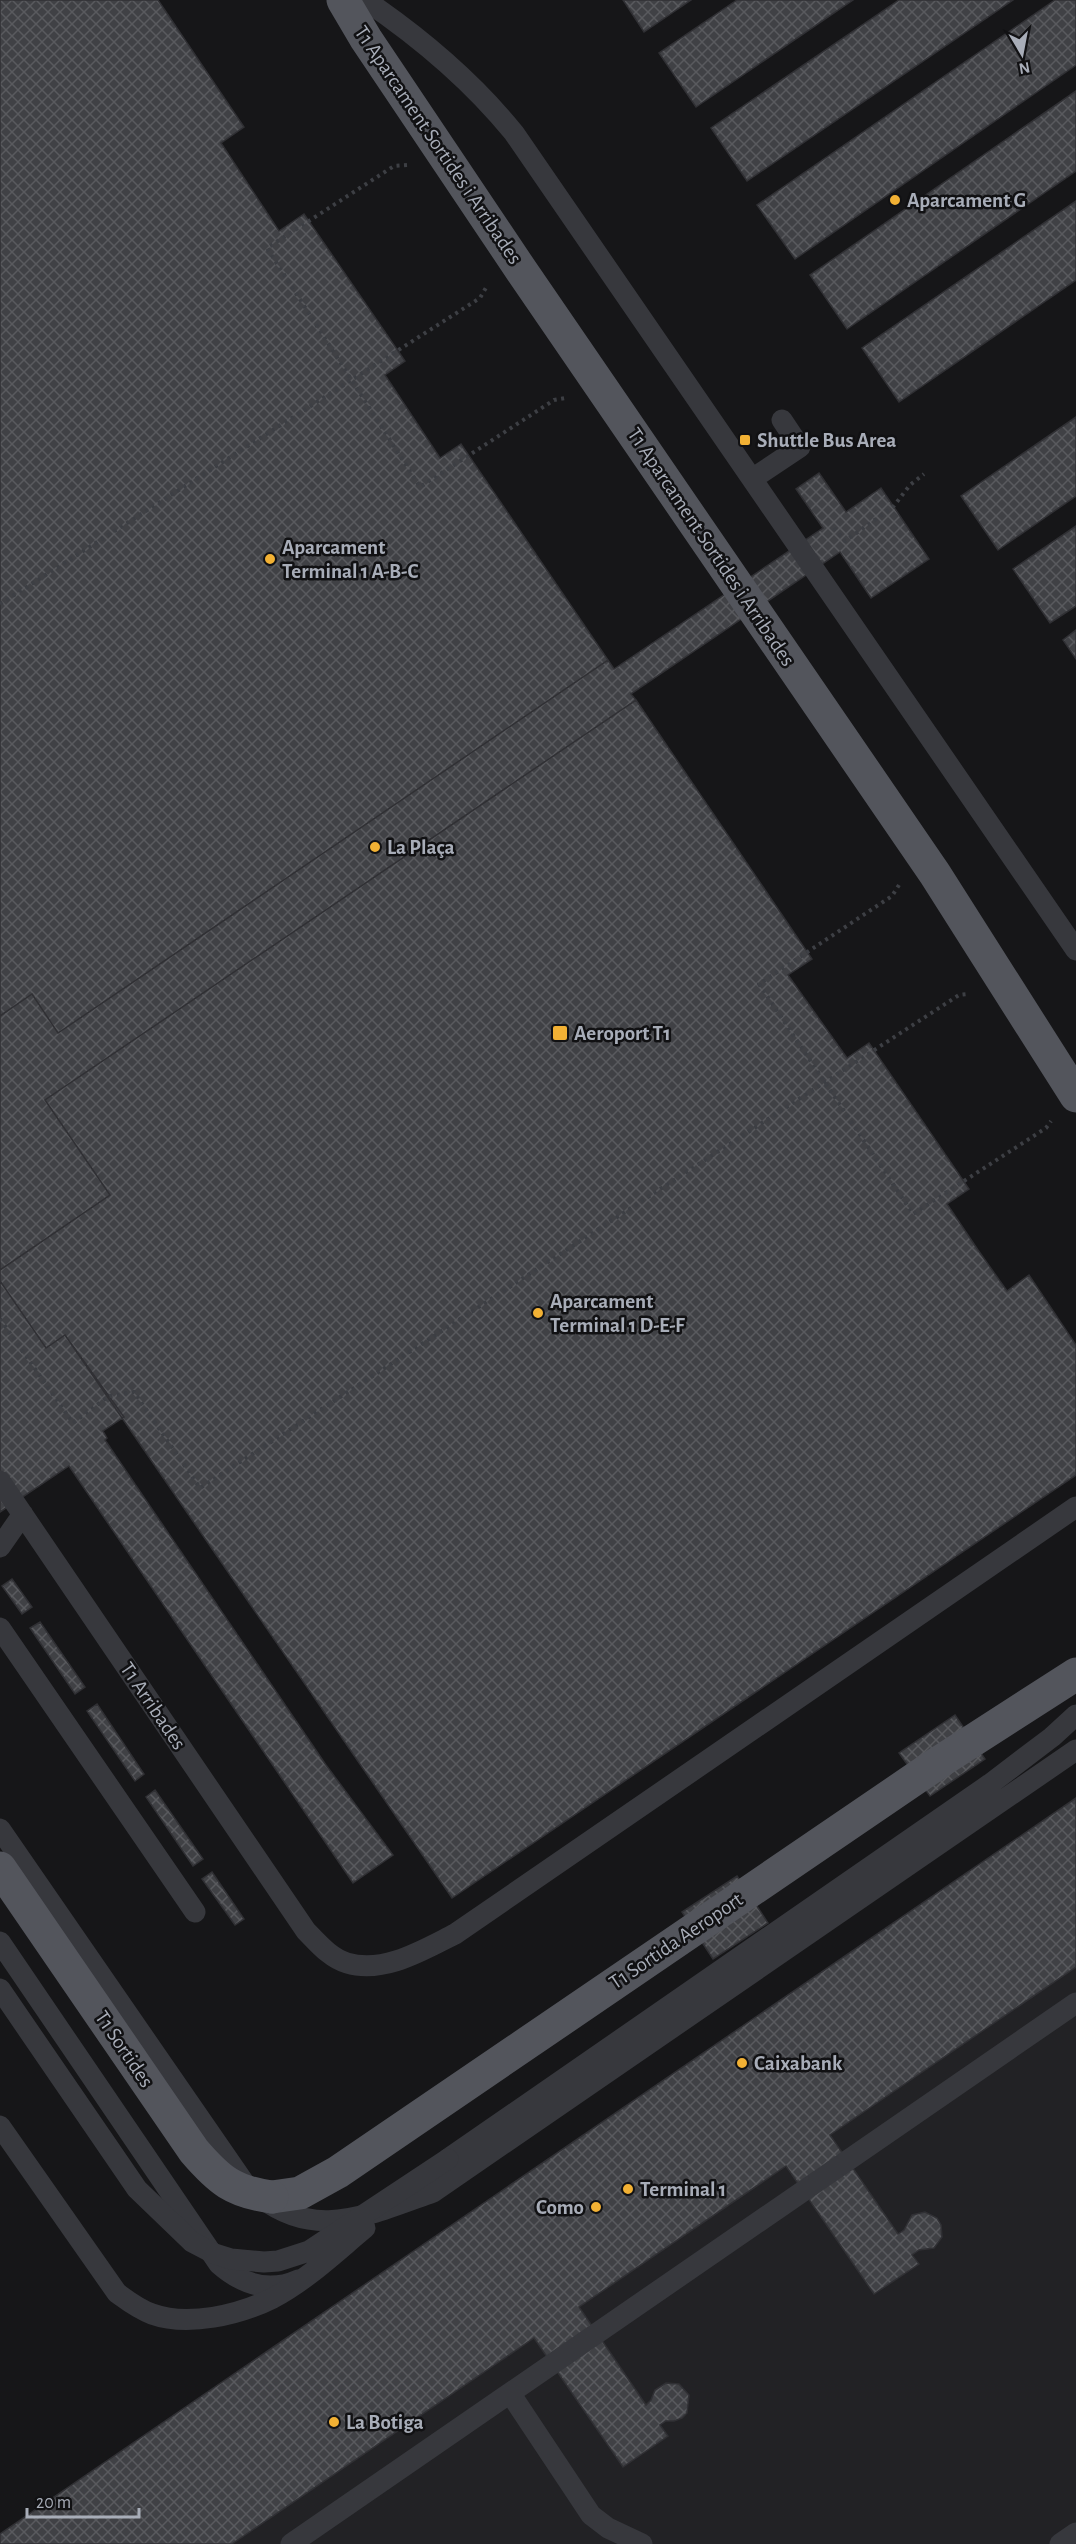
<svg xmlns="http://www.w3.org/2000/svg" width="1076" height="2544" font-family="'Alegreya Sans',sans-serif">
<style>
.built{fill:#222225}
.building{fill:url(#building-cross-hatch);stroke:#303034;stroke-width:1.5}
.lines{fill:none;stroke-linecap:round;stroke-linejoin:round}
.path{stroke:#3d3f44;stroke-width:4;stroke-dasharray:3 4.5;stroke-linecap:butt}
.service{stroke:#37383d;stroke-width:21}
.primary{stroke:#53555c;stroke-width:33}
.service-bridge{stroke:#37383d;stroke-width:21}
.primary-bridge{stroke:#53555c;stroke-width:33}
.poi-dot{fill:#f2b134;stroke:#111113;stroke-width:2}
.labels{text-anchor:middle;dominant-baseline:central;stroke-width:5;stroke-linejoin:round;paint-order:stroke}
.street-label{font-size:21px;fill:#a8adb8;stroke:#111113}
.poi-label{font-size:21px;font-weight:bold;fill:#a8adb8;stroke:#111113;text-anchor:start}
</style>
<defs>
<pattern id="building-cross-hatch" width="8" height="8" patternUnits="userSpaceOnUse" patternTransform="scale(1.5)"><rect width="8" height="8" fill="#404145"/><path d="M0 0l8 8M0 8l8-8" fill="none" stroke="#595a5e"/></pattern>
</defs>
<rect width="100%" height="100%" fill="#161618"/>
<path class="built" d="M1076,1967v577h-843z"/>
<path class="building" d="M0,0h158l86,127 -23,16 58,88 25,-17 101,147 -20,14 55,83 21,-14 147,216 -550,373 -26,-39 -32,22z
M623,0h68l-47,32z
M737,0h116l-157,107 -37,-54z
M899,0h114l-266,181 -36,-53z
M1055,0h21v65l-281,194 -38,-54z
M1076,91v80l-229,158 -37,-54z
M1076,201v79l-177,122 -37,-54z
M1076,417v79l-78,54 -37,-54z
M819,473l27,39 35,-24 48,71 -58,39 -31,-46 -209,142 5,6 -591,400 65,95 -110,75v-254l32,-22 26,39 550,-373 6,9 209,-141 -27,-39z
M1076,526v80l-26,17 -37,-54z
M1076,630v29l-13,-19z
M636,700l176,259 -24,16 59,83 22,-15 100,146 -22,15 31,46 29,41 22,-16 47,70v130l-624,423 -387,-563 -19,13 -46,-67v-11l110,-75 -65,-95z
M0,1281l46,67 19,-13 59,82 -21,14 4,7 -2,2 221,325 67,90 -40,28 -284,-417 -69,46z
M12,1579l20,28 -10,7 -20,-28z
M40,1622l45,65 -10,7 -45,-66z
M97,1704l47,70 -9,7 -48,-70z
M955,1715l30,44 -55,37 -31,-43z
M155,1790l48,69 -10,7 -47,-69z
M1076,1798v169l-246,168 68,99 6,-4 8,-15 13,-3 12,6 4,7 1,12 -8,11 -15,2 -7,5 7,9 -45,30 -88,-128 -207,141 67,98 5,-5 4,-10 11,-7 13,1 10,11 -2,18 -5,5 -8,3h-8l-6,4 8,11 -45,31 -89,-129 -302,206h-232v-10z
M212,1872l32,47 -9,6 -33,-46z
M737,1876l31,47 -55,36 -31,-47z"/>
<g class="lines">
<path class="path" d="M407,165l-13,1 -127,82 153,239 134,-87 11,-2
M834,528l11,13 48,-34 17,-22 14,-11
M0,604l480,-306 7,-12
M899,885l-7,11 -133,88 154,230 133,-86 5,-7
M0,1319l73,104 36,-27 25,-4 66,96 759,-493 9,-1"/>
<path class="service" d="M365,0c56,38 106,80 149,133l562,817
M752,479l48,-32 -18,-27
M0,1481l306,450c12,12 24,27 41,32 37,11 76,-13 108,-29l621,-427
M0,1547l23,-33
M0,1628l195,284
M0,1829l245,355c62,61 118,33 188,8l643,-442
M0,1942l219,322c24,21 50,29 79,16
M448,2159l542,-375 62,-47 24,-22
M510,2393l81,122 17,13 34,16
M291,2544l785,-541
M1060,2544l16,-11"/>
<path class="primary" d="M343,0l23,39 155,231 414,604 141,222
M272,2197l28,-4 38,-21 603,-411 135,-87"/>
<path class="service-bridge" d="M0,1989l137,200 55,53 23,12 16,5 33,3 14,-1 31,-10 139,-92
M0,2126l117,167c11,8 21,16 35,21 36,13 87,1 121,-16 34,-18 63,-46 92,-70"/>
<path class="primary-bridge" d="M0,1868l194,283c25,29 39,41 78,46"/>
</g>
<g class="poi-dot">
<circle cx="895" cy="200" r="6"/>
<rect x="739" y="434" width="12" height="12" rx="3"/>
<circle cx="270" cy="559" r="6"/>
<circle cx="375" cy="847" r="6"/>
<rect x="552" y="1025" width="16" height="16" rx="3"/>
<circle cx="538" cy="1313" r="6"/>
<circle cx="742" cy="2063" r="6"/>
<circle cx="628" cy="2189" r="6"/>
<circle cx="596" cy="2207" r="6"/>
<circle cx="334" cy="2422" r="6"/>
</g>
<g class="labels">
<g class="street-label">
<text transform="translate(438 145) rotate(56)">T1 Aparcament Sortides i Arribades</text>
<text transform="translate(711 547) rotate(56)">T1 Aparcament Sortides i Arribades</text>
<text transform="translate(153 1706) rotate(56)">T1 Arribades</text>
<text transform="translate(676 1941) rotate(-34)">T1 Sortida Aeroport</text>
<text transform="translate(124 2049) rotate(56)">T1 Sortides</text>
</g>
<g class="poi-label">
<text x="907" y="200">Aparcament G</text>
<text x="757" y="440">Shuttle Bus Area</text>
<text x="282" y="547">Aparcament<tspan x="282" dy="24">Terminal 1 A-B-C</tspan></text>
<text x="387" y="847">La Plaça</text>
<text x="574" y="1033">Aeroport T1</text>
<text x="550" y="1301">Aparcament<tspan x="550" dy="24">Terminal 1 D-E-F</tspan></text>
<text x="754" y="2063">Caixabank</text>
<text x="640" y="2189">Terminal 1</text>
<text x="584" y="2207" text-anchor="end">Como</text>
<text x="346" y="2422">La Botiga</text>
</g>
</g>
<g transform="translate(1022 54) rotate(170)" stroke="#111113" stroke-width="4.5" paint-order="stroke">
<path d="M0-4.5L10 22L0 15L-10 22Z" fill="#a8adb8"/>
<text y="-9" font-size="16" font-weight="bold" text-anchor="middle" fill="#a8adb8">N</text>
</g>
<path d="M27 2508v9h112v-9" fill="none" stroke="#a8adb8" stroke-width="3"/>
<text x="36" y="2508" font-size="18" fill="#a8adb8" stroke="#111113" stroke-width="4.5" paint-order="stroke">20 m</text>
</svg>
